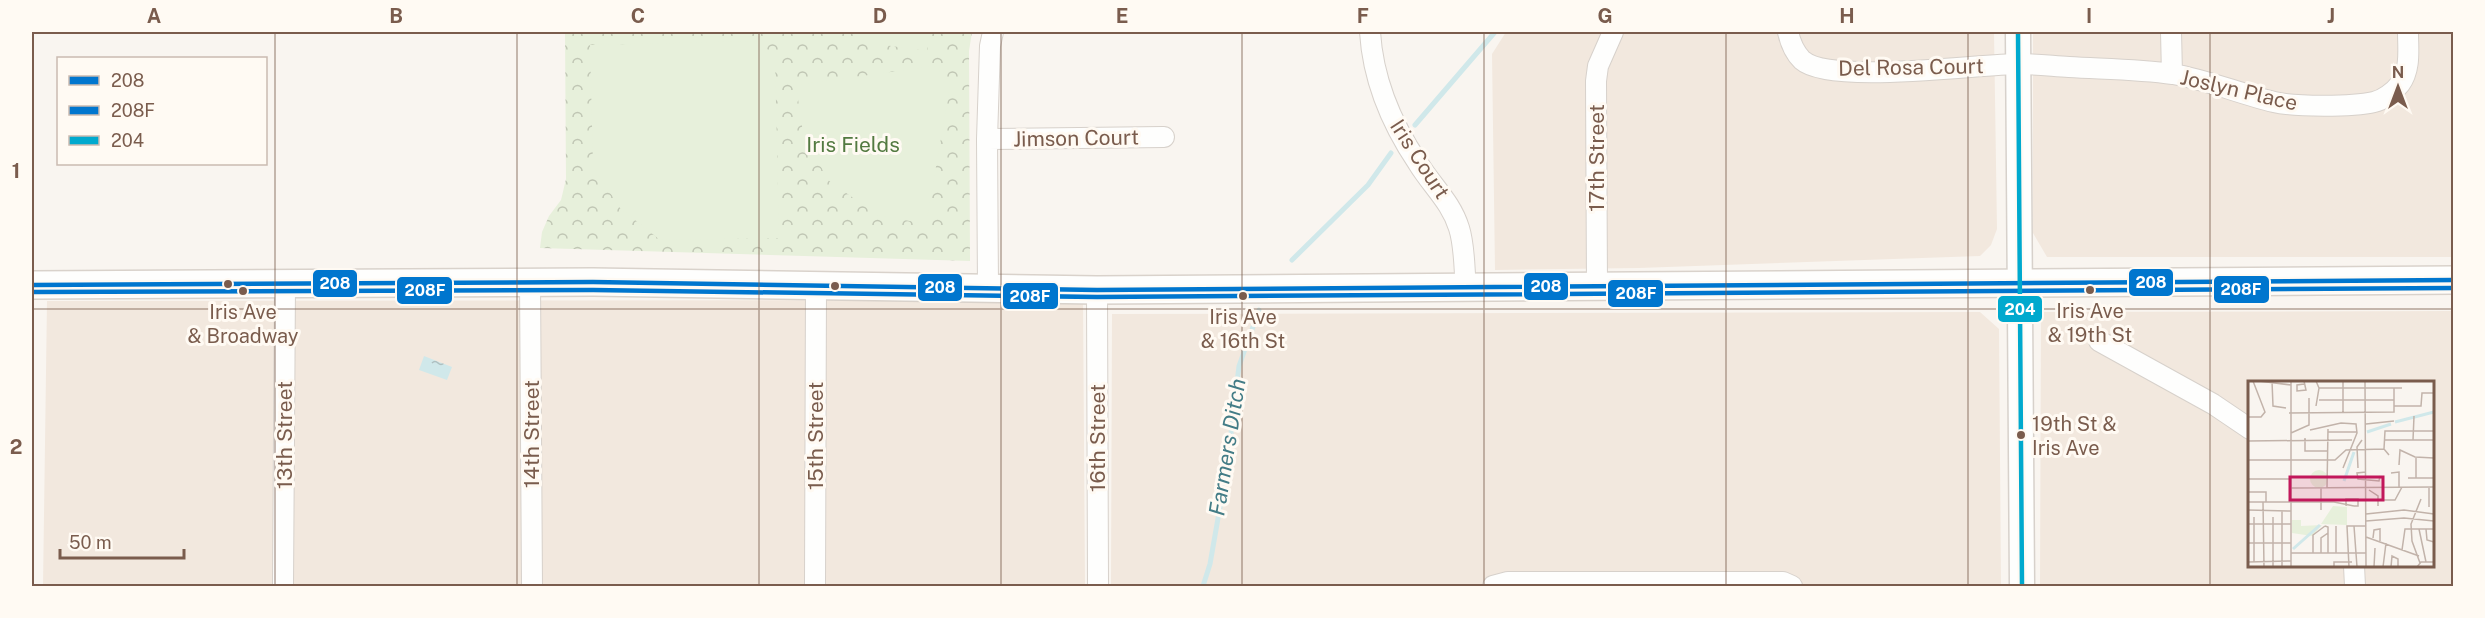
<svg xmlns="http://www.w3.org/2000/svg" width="2485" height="618" font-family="'Public Sans',sans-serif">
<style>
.residential{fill:#f2e8de;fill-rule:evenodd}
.park{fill:url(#park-crowns)}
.pitch{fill:#e7f0db}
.water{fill:url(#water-ripples)}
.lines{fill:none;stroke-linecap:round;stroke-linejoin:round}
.stream{stroke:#d0e8ea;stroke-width:5}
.minor-casing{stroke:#d7d1cb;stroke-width:22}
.tertiary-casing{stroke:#d7d1cb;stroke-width:27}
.secondary-casing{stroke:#d9d2cb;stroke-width:30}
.minor{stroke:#fefefd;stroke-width:20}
.tertiary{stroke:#fefefd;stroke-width:24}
.secondary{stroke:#fefefd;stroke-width:27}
.bus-1-casing{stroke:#fffaf3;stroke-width:9}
.bus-2-casing{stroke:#fffaf3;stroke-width:9}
.bus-3-casing{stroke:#fffaf3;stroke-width:9}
.bus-1{stroke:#0076ce;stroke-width:4.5}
.bus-2{stroke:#0076ce;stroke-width:4.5}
.bus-3{stroke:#00a9ce;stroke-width:4.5}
.grid{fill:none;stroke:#7a5c4d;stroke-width:1.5;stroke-opacity:0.55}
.bus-dot{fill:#7a5c4d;stroke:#fffaf3;stroke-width:2}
.labels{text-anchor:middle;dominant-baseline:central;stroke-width:6;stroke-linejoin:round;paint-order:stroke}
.bus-label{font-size:20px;fill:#7a5c4d;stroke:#fffaf3}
.street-label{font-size:21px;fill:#7a5c4d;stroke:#fffaf3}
.park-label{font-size:21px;fill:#537a41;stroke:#fffaf3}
.water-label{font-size:22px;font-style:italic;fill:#437c86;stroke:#fffaf3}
.inset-river{fill:none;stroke:#d0e8ea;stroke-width:3}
.inset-road{fill:none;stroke:#c2b3aa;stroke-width:1.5}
.view{fill:#c2185b;fill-opacity:0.15;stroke:#c2185b;stroke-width:3}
.inset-edge{fill:none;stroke:#7a5c4d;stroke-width:3}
.line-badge{stroke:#fffaf3;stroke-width:2}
.badge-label{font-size:16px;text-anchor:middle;font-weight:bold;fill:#fff}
.neatline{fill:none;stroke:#7a5c4d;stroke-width:2}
.grid-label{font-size:20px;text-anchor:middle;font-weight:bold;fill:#7a5c4d}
</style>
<defs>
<pattern id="park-crowns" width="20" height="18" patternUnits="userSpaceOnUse" patternTransform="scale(1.5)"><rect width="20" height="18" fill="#e7f0db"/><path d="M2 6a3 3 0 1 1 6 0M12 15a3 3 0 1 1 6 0" fill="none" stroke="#c0c6b4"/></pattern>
<pattern id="water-ripples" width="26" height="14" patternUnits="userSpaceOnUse" patternTransform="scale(1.5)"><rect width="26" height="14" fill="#d0e8ea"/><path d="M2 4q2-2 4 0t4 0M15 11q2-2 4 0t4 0" fill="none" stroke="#aebfc0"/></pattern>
</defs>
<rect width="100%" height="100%" fill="#f9f5f0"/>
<path class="residential" d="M1506,32h488l3,197 -6,16 -11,11 -341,12 -144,2 -3,-216z
M2033,32h420v225h-406l-14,-24z
M1083,300l2,286h-1042l4,-285z
M2453,311v275h-413l1,-274zM2250,382h182v184h-182z
M1980,312l19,17 2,257h-890l1,-272z"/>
<path class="park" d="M565,32h407l-3,19 1,210 -430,-13 2,-16 7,-16 12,-16 5,-21z"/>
<path class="pitch" d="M859,32h70l-2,19 -50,-7z
M759,41l16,16 4,181 -119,2 -40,-32 -27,-42 -3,-121z
M934,66l17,15 -25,143 -49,-9 -49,-35 -25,-47 -7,-48z"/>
<path class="water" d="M424,356l28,11 -5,13 -28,-10z"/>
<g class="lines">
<path class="stream" d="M1415,125l80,-93
M1292,260l76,-75 23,-32
M1203,586l7,-22 17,-97 12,-101 20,-56"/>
<g class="minor-casing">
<path id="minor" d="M1370,32c3,48 21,91 48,131 14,23 33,39 41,65 6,19 5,41 7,60
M1788,32c2,9 7,21 14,28 28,25 176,4 216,4 17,0 34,2 51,3 34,2 70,2 104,7 35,6 67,20 101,28 21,5 79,5 100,0 9,-2 20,-10 26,-18 11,-15 8,-35 8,-52
M2171,32l1,42
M987,139l177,-2
M530,282l2,304
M988,288l-1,-149 3,-93 3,-14
M1597,288l-1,-207 2,-15 15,-34
M1097,290l1,296
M2099,341l114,63 37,25
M2354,566l1,20
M283,586l2,-302
M815,586l1,-301
M1493,586l15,-4h275l9,4"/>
</g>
<g class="tertiary-casing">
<path id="tertiary" d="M2018,32l4,554"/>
</g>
<g class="secondary-casing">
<path id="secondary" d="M32,285l561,-3 504,8 1357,-10"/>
</g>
<use href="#minor" class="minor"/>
<use href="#tertiary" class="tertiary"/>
<use href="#secondary" class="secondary"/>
<g class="bus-1-casing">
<path id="bus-1" d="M32,285l561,-3 504,8 1357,-10"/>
</g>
<g class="bus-2-casing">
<path id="bus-2" d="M32,292l561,-2 504,7 1357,-9"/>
</g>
<g class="bus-3-casing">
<path id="bus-3" d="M2018,32l4,554"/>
</g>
<use href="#bus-1" class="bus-1"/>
<use href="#bus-2" class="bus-2"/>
<use href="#bus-3" class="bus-3"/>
</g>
<path class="grid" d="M275,32v554M517,32v554M759,32v554M1001,32v554M1242,32v554M1484,32v554M1726,32v554M1968,32v554M2210,32v554M32,309h2422"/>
<g class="bus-dot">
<circle cx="228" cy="284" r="5"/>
<circle cx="835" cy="286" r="5"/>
<circle cx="2090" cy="290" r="5"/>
<circle cx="243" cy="291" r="5"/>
<circle cx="1243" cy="296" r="5"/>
<circle cx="2021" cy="435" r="5"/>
</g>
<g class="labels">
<g class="bus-label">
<text x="2090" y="311">Iris Ave<tspan x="2090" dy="24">&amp; 19th St</tspan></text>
<text x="243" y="312">Iris Ave<tspan x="243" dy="24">&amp; Broadway</tspan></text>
<text x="1243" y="317">Iris Ave<tspan x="1243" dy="24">&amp; 16th St</tspan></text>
<text x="2032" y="424" text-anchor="start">19th St &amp;<tspan x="2032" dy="24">Iris Ave</tspan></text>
</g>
<g class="street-label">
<text transform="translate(1911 67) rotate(-1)">Del Rosa Court</text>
<text transform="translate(2239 90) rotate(13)">Joslyn Place</text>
<text transform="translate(1076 138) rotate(-1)">Jimson Court</text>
<text transform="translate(1596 158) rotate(-90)">17th Street</text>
<text transform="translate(1420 159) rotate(57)">Iris Court</text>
<text transform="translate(531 434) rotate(-90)">14th Street</text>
<text transform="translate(284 435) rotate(-90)">13th Street</text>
<text transform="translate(815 436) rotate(-90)">15th Street</text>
<text transform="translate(1097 438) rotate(-90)">16th Street</text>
</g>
<g class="park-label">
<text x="853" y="144">Iris Fields</text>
</g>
<g class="water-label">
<text transform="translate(1227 447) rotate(-81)">Farmers Ditch</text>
</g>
</g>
<g transform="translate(2248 381)">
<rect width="186" height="186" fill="#f9f5f0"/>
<path d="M85,125l14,1v18l-26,-1z" fill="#e7f0db"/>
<path d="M62 98a9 9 0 1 1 18 0a9 9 0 1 1-18 0ZM44,139h9v6l21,-1 -10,11 -20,-3z" fill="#e7f0db"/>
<path class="inset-river" d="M147,41l39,-10M119,51l24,-8M96,100l10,-29M45,168l27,-24"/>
<path class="inset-road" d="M11,0l32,4M24,0l1,25 13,2M117,0l1,186M56,3l-7,1v6l9,-1 -2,-9M71,7h83M71,19h75M68,25l3,-18 -3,-7M146,25h27l1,-13h12M41,32l105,-1v-24M95,32v-32M0,36h13l4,-5 -12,-31M118,43l28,-3M62,49l31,-7 15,1 1,9 -14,35M80,51h29M43,52l18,-8v-27M57,57v13h23M136,59h50M165,59l1,-24M0,60l104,-1M136,68l1,-18h49M168,76v21M0,79h87l11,-10 38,-1 5,6M151,84l1,-15 15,7 19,1M110,87l-1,-21 5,-7M118,91l-9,1 1,6 21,2 1,-5M143,92l8,-1v15M160,97h26M0,98h43M181,106v20M43,107l143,-1M79,107l1,-59M121,109l9,6v10M0,111h18v10M131,119h16l7,-13M0,121h86l20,4M15,121l1,65M98,125v-7h12v7h-4M0,129l43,1M73,129v-22M34,130v56M118,133l38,-4 30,4M6,136v45M25,136v50M118,140l38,-3 30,3M0,143h43M77,145l3,1v26M106,145l3,41M171,148l7,33M178,148l1,11 7,2M186,148v23M118,156l53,19M125,157l1,-8 6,-1v12M0,162h43M154,169l3,-21h29M43,172h75M65,172v-18l12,-9M73,172v-15l7,-5M88,172v-27M0,181l43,-1M172,182l-8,-22 -1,-17 10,-25M43,186v-186M86,186v-5h18M101,186l-2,-41h19M126,186l1,-19M135,186l3,-24M143,186l1,-11 6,3v8M169,186l4,-5h13"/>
<path class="view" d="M42,96h93v23h-93z"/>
<rect width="186" height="186" class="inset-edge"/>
</g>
<g class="line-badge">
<rect x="2128" y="268" width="46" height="29" rx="6" fill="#0076ce"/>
<rect x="312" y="269" width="46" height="29" rx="6" fill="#0076ce"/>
<rect x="1523" y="272" width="46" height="29" rx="6" fill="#0076ce"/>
<rect x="917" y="273" width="46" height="29" rx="6" fill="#0076ce"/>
<rect x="2213" y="275" width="57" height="29" rx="6" fill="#0076ce"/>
<rect x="396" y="276" width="57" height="29" rx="6" fill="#0076ce"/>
<rect x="1607" y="279" width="57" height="29" rx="6" fill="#0076ce"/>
<rect x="1002" y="282" width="57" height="28" rx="6" fill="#0076ce"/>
<rect x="1997" y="295" width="46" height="28" rx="6" fill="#00a9ce"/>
</g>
<g class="badge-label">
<text x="2151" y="288">208</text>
<text x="335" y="289">208</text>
<text x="1546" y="292">208</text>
<text x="940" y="293">208</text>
<text x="2241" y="295">208F</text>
<text x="425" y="296">208F</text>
<text x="1636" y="299">208F</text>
<text x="1030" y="302">208F</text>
<text x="2020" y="315">204</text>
</g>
<rect width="2485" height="618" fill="none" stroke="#fffaf3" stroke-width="66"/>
<rect x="57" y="57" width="210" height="108" fill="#fffaf3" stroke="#cabbb1" stroke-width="1.5"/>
<rect x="69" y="76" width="30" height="9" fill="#0076ce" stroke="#cabbb1" stroke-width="1.5"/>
<text x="111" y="87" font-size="18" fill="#7a5c4d">208</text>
<rect x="69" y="106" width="30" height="9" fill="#0076ce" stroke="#cabbb1" stroke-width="1.5"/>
<text x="111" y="117" font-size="18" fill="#7a5c4d">208F</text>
<rect x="69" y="136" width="30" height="9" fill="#00a9ce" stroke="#cabbb1" stroke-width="1.5"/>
<text x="111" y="147" font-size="18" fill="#7a5c4d">204</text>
<g transform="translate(2398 87)" stroke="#fffaf3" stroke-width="4.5" paint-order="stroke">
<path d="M0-4.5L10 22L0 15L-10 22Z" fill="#7a5c4d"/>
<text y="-9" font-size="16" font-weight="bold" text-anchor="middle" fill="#7a5c4d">N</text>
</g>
<path d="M60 549v9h124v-9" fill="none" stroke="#7a5c4d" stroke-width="3"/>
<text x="69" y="549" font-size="18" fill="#7a5c4d" stroke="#fffaf3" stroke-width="4.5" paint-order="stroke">50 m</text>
<rect x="33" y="33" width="2419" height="552" class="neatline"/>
<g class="grid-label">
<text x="154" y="23">A</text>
<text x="396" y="23">B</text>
<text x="638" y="23">C</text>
<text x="880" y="23">D</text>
<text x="1122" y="23">E</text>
<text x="1363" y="23">F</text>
<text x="1605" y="23">G</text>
<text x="1847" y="23">H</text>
<text x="2089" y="23">I</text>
<text x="2331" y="23">J</text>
<text x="16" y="178">1</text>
<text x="16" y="454">2</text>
</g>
</svg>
